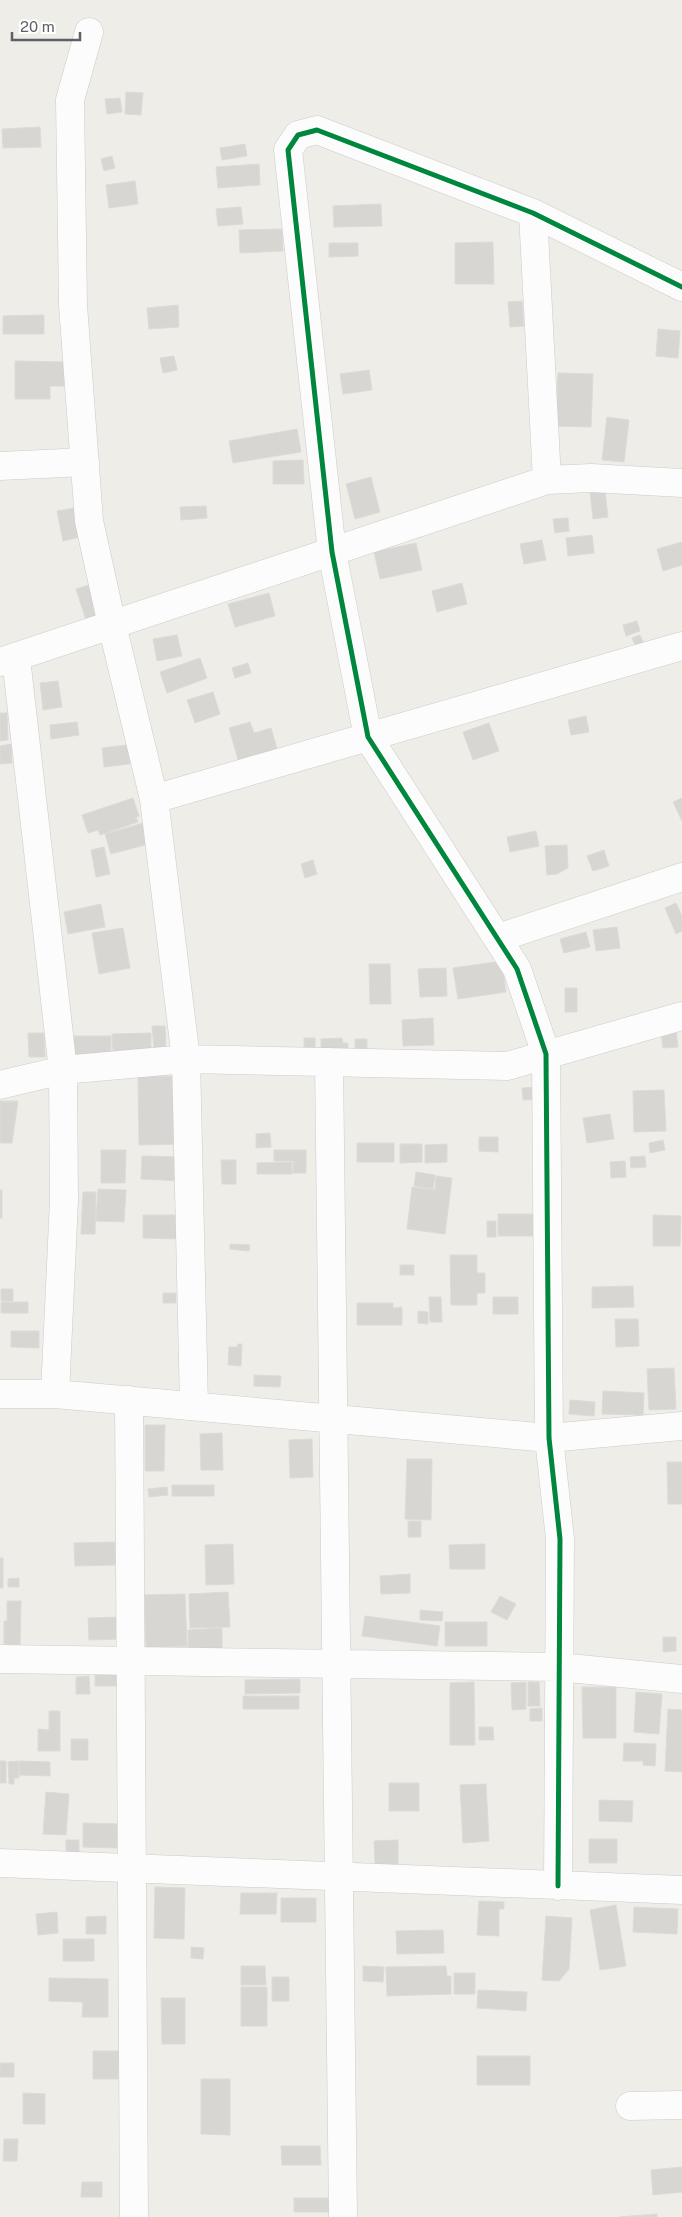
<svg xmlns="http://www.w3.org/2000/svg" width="682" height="2217" font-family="'Public Sans',sans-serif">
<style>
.building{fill:#d7d6d3;stroke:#dddbd8}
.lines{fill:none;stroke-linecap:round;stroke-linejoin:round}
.minor-casing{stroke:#cbcbca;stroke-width:29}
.minor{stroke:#fcfcfc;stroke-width:28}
.cycleway-casing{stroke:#fff;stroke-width:8}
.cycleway{stroke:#00873e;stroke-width:5}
</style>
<rect width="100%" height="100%" fill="#eeede8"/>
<path class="building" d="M126,92l17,1 -2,22 -16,-1z
M120,98l2,14 -15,2 -2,-15z
M40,127l1,20 -38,1 -1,-19z
M245,144l2,12 -25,4 -2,-12z
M112,156l3,12 -11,3 -3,-12z
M259,164l1,21 -42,3 -2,-21z
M135,181l3,23 -29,4 -3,-23z
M381,204l1,22 -48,1 -1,-21z
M241,207l2,17 -25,2 -2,-17z
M282,229l1,22 -43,2 -1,-23z
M493,242l1,42h-39v-41z
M329,243h29v13l-29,1z
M522,301l2,25 -14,1 -2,-25z
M178,305l1,22 -30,2 -2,-21z
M44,315v19h-41v-18z
M658,329l22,2 -2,27 -22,-2z
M174,356l3,14 -14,3 -3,-15z
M15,361l49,1v24h-14v13h-35z
M369,370l3,20 -29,4 -3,-20z
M558,373l35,1 -2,53 -35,-1z
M607,417l22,3 -5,42 -22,-2z
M297,429l4,23 -68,11 -4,-22z
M303,460l1,24h-31v-23z
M371,477l9,35 -25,7 -9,-35z
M605,490l3,27 -15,2 -3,-27z
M206,506l1,12 -26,2 -1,-13z
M74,508l6,29 -17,4 -6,-30z
M568,518l1,13 -14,2 -2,-14z
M592,535l2,18 -26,3 -2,-18z
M542,540l4,20 -22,4 -4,-20z
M682,542v23l-19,6 -6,-22z
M416,543l6,27 -42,9 -6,-27z
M462,583l5,21 -30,8 -5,-21z
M89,585l11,30 -14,5 -10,-31z
M269,593l6,23 -40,11 -7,-23z
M637,621l3,10 -14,5 -3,-11z
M177,635l5,21 -25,5 -4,-22z
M640,635l4,9 -8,3 -4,-9z
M200,658l7,20 -40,15 -7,-21z
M248,663l3,10 -16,5 -3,-10z
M58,681l4,26 -19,3 -3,-27z
M213,692l7,22 -25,9 -8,-23z
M0,713h7l1,27 -8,1z
M586,716l3,16 -18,3 -3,-15z
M77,722l2,13 -28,4 -1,-14z
M250,722l4,11 17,-5 7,24 -39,11 -10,-35z
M489,723l10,28 -26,9 -10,-28z
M11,744l1,19 -12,1v-18z
M135,744l2,19 -33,4 -2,-19z
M133,798l6,18 -3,1 2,5 -38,13 -2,-5 -10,3 -6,-18z
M682,798v23l-9,-19z
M143,823l6,21 -38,10 -6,-20z
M536,831l3,15 -29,6 -3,-15z
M567,845l1,23 -11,6 -10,1 -2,-29z
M104,847l6,27 -14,3 -5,-27z
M604,850l5,16 -16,5 -6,-15z
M313,860l4,14 -12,4 -4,-14z
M676,903l6,13v15l-6,3 -11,-26z
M101,904l4,23 -37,7 -4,-22z
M617,927l3,21 -24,3 -3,-21z
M123,928l7,40 -31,6 -7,-41z
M586,932l4,15 -26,6 -4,-14z
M502,961l4,31 -48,7 -5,-31z
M369,964h21l1,40h-21z
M446,968l1,28 -27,1 -2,-28z
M565,988h12v24h-12z
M433,1018l1,27 -31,1 -1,-26z
M152,1026h13l1,23h-12z
M676,1031l2,16 -15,1 -2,-16z
M28,1033h16l1,24h-16z
M151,1033v18l-38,2 -1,-19z
M73,1036h38v18l-38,1z
M304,1038h11v11h-11z
M342,1038l1,5h5v6h-27v-10z
M355,1039h12v10h-12z
M179,1076l1,68 -41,1 -1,-68z
M538,1087v12l-15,1 -1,-12z
M664,1090l2,41 -32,1 -1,-41z
M0,1101h18l-6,42h-12z
M610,1114l4,25 -27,4 -4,-25z
M270,1133l1,14 -15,1v-14z
M479,1137h19v15l-19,-1z
M663,1140l2,10 -15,3 -1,-10z
M357,1143h37v19h-37z
M400,1144h22v18l-22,1z
M447,1144v18l-22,1v-18z
M101,1150h25l-1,33h-24z
M274,1150h32v23h-13v-12h-19z
M142,1156l40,1 -1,24 -40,-2z
M645,1156l1,11 -15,1 -1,-11z
M221,1160h15v24h-14z
M625,1161l1,16 -15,1 -1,-16z
M292,1162v12h-35v-11z
M416,1172l19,3 -2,14 -19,-3z
M436,1176l16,2 -7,56 -38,-5 5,-42 23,3z
M98,1189l28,1 -2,32 -28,-1z
M0,1190h2v28h-2z
M83,1192h13l-1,42h-14z
M498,1214h36v22h-36z
M143,1215h39v24l-39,-1z
M653,1215l28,1 -1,30h-27z
M487,1221h9v16h-9z
M230,1244l20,1 -1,6 -19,-2z
M450,1255h27v18h8v20h-8v12h-26z
M400,1265h14v10h-14z
M633,1286l1,21 -42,1v-21z
M1,1289h12v12h-12z
M163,1293h13v10h-13z
M429,1297h12l1,25h-12z
M493,1297h25v17h-25z
M1,1302h27v11h-27z
M357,1303h36v5l9,-1v18h-45z
M418,1311l10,1v12l-10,-1z
M615,1319h23l1,27 -23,1z
M11,1331h28v17l-28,-1z
M238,1344h4l-1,22 -13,-1 1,-18h8z
M674,1368l2,41 -27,1 -2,-41z
M254,1375l27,1 -1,11 -26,-1z
M603,1391l41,2 -1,22 -41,-1z
M570,1400l25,2 -1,14 -25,-2z
M145,1425h20l-1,46h-19z
M222,1433l1,37h-22l-1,-36z
M312,1439l1,38 -23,1 -1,-38z
M407,1459h25l-1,61 -26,-1z
M667,1462h15v42h-14z
M172,1485h42v11h-42z
M167,1487l1,8 -19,2 -1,-8z
M408,1521h13v16h-13z
M115,1542v23l-40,1 -1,-23z
M233,1544l1,40 -28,1 -1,-40z
M485,1544v25h-35l-1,-24z
M0,1558h3v30h-3z
M410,1574v19l-29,1 -1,-18z
M19,1578v9h-11v-8z
M228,1592l2,35 -40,1 -1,-34z
M185,1594l2,52 -41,2 -2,-53z
M500,1596l16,8 -9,16 -16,-8z
M7,1601h14l-1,44 -16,-1v-23h3z
M420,1610l23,2 -1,9 -22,-1z
M365,1616l75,10 -3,20 -75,-10z
M122,1617l1,22 -34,1 -1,-22z
M445,1622h42v24h-42z
M222,1628v20l-34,1v-19z
M663,1637h13v14l-13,1z
M118,1671v15h-23v-14z
M89,1676l1,18h-14v-17z
M300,1679v14l-55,1v-14z
M474,1682l1,63h-25v-62z
M526,1682v27l-14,1 -1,-27z
M528,1682h11l1,24h-12z
M582,1687h34v51h-33z
M636,1692l26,2 -3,40 -25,-2z
M243,1696h56v13h-56z
M542,1708v13h-12v-12z
M668,1709l14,1v62l-17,-1z
M49,1711h11v40h-22v-22l11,1z
M479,1727h14l1,13h-15z
M71,1739h17v21h-17z
M624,1743l32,1 -1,22 -12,-1v-4h-20z
M0,1761h6v22h-6z
M18,1761l1,17h-5v6h-5l-1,-22z
M19,1761l31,1v14l-31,-1z
M389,1783h30v28h-30z
M486,1784l3,57 -26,2 -3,-58z
M46,1792l23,2 -3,41 -23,-1z
M599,1800l34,1 -1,21 -33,-1z
M83,1823l35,1 -1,24 -34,-1z
M589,1839h28v24h-28z
M66,1840h13v13h-13z
M398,1840v24h-23l-1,-23z
M155,1887l30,1 -1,51 -30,-1z
M241,1893h36l-1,21h-36z
M281,1898h35v24h-35z
M479,1901l25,1v7h-5v27l-22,-1z
M616,1905l10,61 -26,4 -10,-60z
M634,1907l44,2 -1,25 -44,-2z
M57,1912l1,21 -20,2 -2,-21z
M106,1916v18h-20v-17z
M546,1916l26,2 -3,51 -10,12 -17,-1z
M443,1930l1,23 -47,1 -1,-23z
M63,1939h31v22h-31z
M191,1947l13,1 -1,11 -12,-1z
M241,1966h24l1,19h-25z
M363,1966l21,1 -1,15 -20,-1z
M446,1966l1,10h4v18l-64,2 -1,-29z
M454,1973h21v21h-21z
M272,1977h17v24h-17z
M49,1978l59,1v38h-26l1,-15 -34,-1z
M241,1987h26v39h-26z
M478,1990l49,2 -1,19 -49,-3z
M161,1998h24v46h-23z
M93,2051h26l-1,28h-25z
M477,2056h53v29h-53z
M0,2063h14v14h-14z
M201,2079h29v56l-29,-1z
M23,2093l22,1v30h-22z
M4,2139h14l-1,22h-14z
M281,2146h39l1,19h-39z
M682,2167v25l-29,3 -2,-25z
M82,2182h20v15h-21z
M294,2198h36v14h-36z
M657,2214v3h-38z"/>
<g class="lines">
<g class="minor-casing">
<path id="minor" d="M89,32l-19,68 3,205 16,216 23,104 42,174 32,260 8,347
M533,213l14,267
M0,466l85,-4
M16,658l47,412 1,130 -9,194
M0,662l547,-182 44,-2 91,5
M154,799l528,-153
M498,938l184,-61
M329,1062l14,1155
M0,1085l63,-15 123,-11 321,7 175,-50
M0,1394h55l494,44 133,-12
M129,1400l5,817
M0,1659l559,8 123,12
M0,1863l682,27
M558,1886l2,-347 -11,-101 -3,-384 -29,-85 -149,-232 -36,-185 -44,-402 10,-15 19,-5 216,83 149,74
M630,2106l52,-1"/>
</g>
<use href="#minor" class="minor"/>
<g class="cycleway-casing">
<path id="cycleway" d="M558,1886l2,-347 -11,-101 -3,-384 -29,-85 -149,-232 -36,-185 -44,-402 10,-15 19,-5 216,83 149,74"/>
</g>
<use href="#cycleway" class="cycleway"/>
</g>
<path d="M12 32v8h68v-8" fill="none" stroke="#5d6166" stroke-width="2.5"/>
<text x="20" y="32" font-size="15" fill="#5d6166" stroke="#ffffff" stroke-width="4" paint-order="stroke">20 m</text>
</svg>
